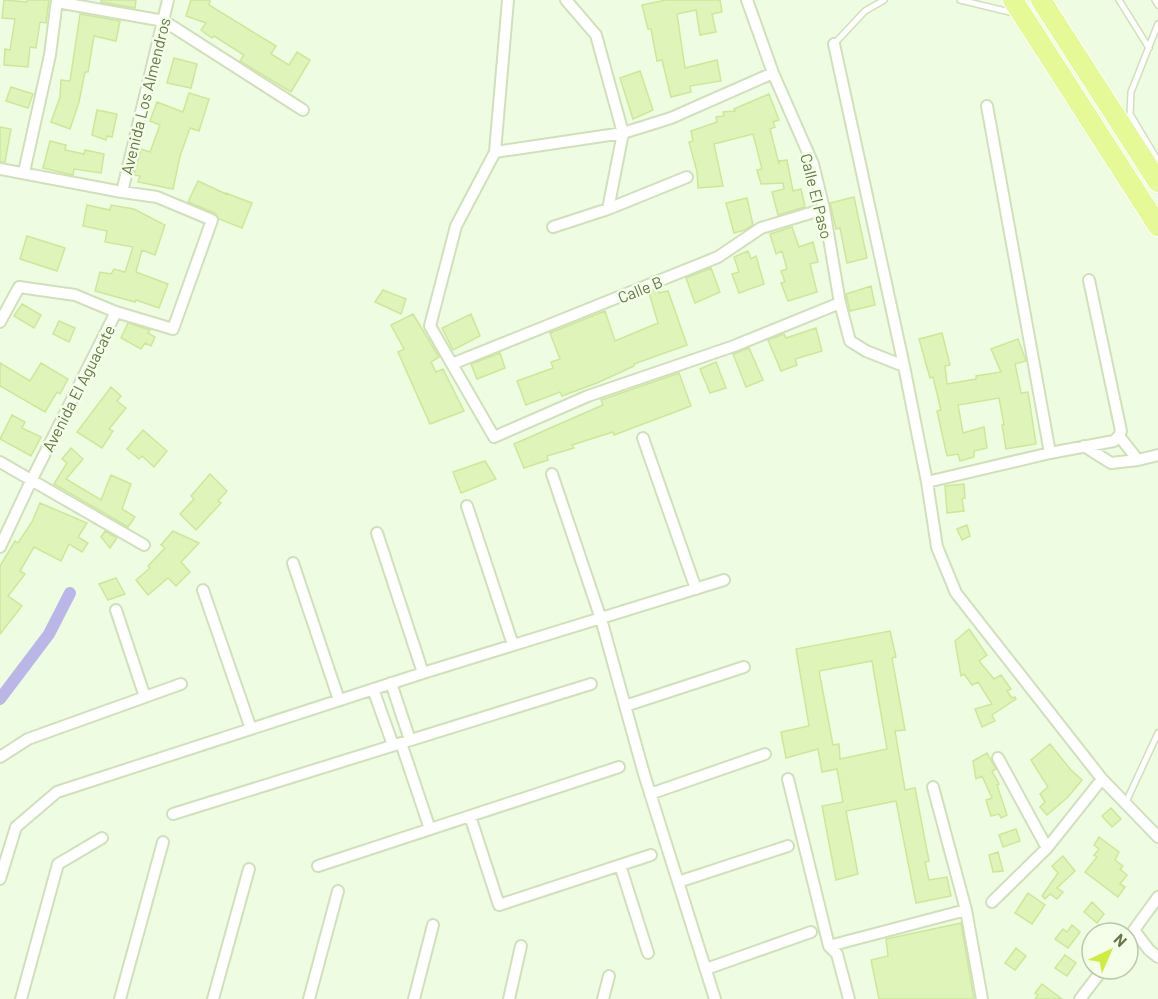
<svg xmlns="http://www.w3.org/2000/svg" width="1158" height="999" font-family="Barlow,sans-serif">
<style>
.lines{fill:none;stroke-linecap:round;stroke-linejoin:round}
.canal{stroke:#bab6e7;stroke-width:12}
.building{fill:#dff4b8;stroke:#cde798;stroke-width:1.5;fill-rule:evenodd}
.lane-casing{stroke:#d0e0ba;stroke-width:8}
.street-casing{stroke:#d0e0ba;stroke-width:14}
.highway-casing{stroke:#fff;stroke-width:22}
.lane{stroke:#fff;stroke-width:5}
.street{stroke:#fff;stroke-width:10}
.highway{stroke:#e5fa96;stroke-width:20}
.labels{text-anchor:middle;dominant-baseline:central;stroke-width:5;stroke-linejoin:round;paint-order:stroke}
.street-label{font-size:16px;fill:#687647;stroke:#f3ffe9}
</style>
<rect width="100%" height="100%" fill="#eefde2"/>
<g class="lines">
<path class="canal" d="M0,699l49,-65 21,-41"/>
</g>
<path class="building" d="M4,0l23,2v-2h22l-3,23 -6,-1 -4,26 -6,-1 -2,20 -24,-2 1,-16 5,1 5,-31 -13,-1z
M101,0h35l-1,8 -34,-6z
M191,0h19l-1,5 67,41 -5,8 18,11 8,-13 13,8 -19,32 -51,-31 4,-6 -30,-19 -2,2 -11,-8 5,-7 -20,-7z
M666,0h54l2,12 -10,2 4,18 -16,3 -4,-25 -19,4 8,54 32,-8 4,21 -31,5 1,6 -20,5 -9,-37 -5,1 -6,-32h-3l-6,-24z
M80,14l40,7 -4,20 -22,-5 -6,36h-3l-6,30 -9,27 -19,-7 9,-25 1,-17 9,1z
M174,58l23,6 -6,24 -24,-5z
M640,71l13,39 -20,9 -13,-41z
M11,87l22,7 -5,14 -22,-7z
M189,93l20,6 -10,32 -9,-3 -10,28 -7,33 -35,-7 2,-6 -6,-1 7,-26 9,3 10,-27 -10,-4 7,-19 26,10z
M769,94l10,26 -6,2 2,5 -5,2 9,35v-3l8,-1 6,31 8,-2 4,18 -27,8 -6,-23 12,-3 -1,-6 -22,1 -4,-14 5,-1 -9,-35 -39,10 9,42 -25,2 -1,-16 -8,-30 4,-1 -2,-10 26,-9 -1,-5 8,-1 -1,-4 12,-1 -1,-2z
M97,110l20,4 -5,23 -5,-1 -1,4 -14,-5z
M0,127l11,2 -6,33h-5z
M50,141l16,4 -1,5 19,4 1,-4 19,4 -3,19 -27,-4 -1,6 -30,-7z
M198,181l28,13v-1l26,10 -10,25 -23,-9 -4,-6 -27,-11z
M854,197l13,61 -20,5 -7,-35 -4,1 -6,-26z
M747,198l6,27 -8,5 -11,3 -8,-30z
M87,205l23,5 1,-5 23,4 31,16 -10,30 -13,-5 -6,22 32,12 -9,24 -23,-8 -1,2 -40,-11 5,-19 11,2 3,-5 11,3 8,-25 -28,-5 2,-11 -24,-5z
M792,227l7,20 14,-5 5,20 -8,2 7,28 -29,9 -7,-18 4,-1 -4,-11 6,-2 -5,-18 -6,3 -6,-20z
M27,236l38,12 -8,23 -37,-12z
M748,251l3,8 5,-3 8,28 -25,9 -7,-19 7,-2 -5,-15z
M711,268l9,24 -25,11 -9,-25z
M871,286l4,19 -25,6 -4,-17z
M658,289l1,4 9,-2 19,54 -53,19v2l-37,17 -35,13 -2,-4 -34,13 -9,-24 36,-13 -2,-6 9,-3 -10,-26 55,-22 10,30 43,-18 -9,-30z
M383,290l23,9 -5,15 -26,-12z
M22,304l19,11 -7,13 -20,-12z
M413,314l26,43 -8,5 5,10 7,-3 21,42 -34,13 -32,-72 6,-3 -13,-24z
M471,314l9,22 -27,14 -11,-22z
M59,321l16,7 -6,14 -16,-8z
M128,323l22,7 -2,3 7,4 -4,9 -6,-3 -4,6 -20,-11z
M816,328l6,23 -27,8 2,6 -16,6 -13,-31 16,-6 2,4z
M942,333l8,32 -5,1 2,18 29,-5v-3l25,-4 -10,-23 27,-10 8,22 -11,3 6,29 7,-1 8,52 -30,5 -4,-24h2l-5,-27 -41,7 5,28 21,-6 3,21 -13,3v6l-14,4 -2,-7 -11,2 -10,-45 4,-1 -8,-33 -3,1 -11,-39z
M749,348l14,32 -17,7 -13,-33z
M500,353l5,15 -28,11 -6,-15z
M716,362l10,26 -16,5 -10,-24z
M0,363l30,18 11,-18 27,16 -8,15 -3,-2 -12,20 -45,-26z
M679,373l12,33 -77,29 -1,-3 -41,13 2,3 -27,8 1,4 -24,8 -10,-24 89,-39 -2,-5z
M111,387l10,9 -4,5 9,7 -17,21 4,2 -11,17 -25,-16z
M12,415l13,7 -3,6 19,9 -10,19 -31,-17z
M143,430l24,21 -13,16 -12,-11 -3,3 -12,-10z
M71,448l12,11 -17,20 35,21 10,-25 20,9 -9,25 13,8 -7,10 -74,-43 13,-21 -5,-4z
M485,461l11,18 -35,14 -8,-21z
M210,474l17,17 -9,10 3,2 -25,27 -16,-16 14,-15 -3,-3z
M964,484l1,14 -3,1 2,12 -17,2 -2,-27z
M40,503l47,20 -9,14 10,6 -6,9 -13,-8 -8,17 -27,-14 -14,24 5,3 -17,22 14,10 -22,28v-68l15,-25 3,2 14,-21z
M967,525l3,11 -8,4 -5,-11z
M105,531l12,7 -7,10 -9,-11z
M173,531l26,12 -18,19 9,10 -14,14 -8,-8 -20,17 -12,-15 14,-12 -2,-2 17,-18 -4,-3z
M116,578l9,16 -17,6 -9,-16z
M969,629l18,26 -8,6 15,18 7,-4 10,14 -4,2 5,7 3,-1 1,2 -24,16 3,6 -13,6 -7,-18 17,-5 -14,-22 -6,3 -8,-11 -3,2 -6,-35z
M890,631l6,26 -4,1 13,72 -10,1 10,59 10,-2 14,73 -4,1 4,18 18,-3 4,19 -35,7 -20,-102 -50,10 12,63 -22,6 -14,-74 21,-4 -6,-33 -15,3 -4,-23 -32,9 -5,-26 28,-6 -13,-77zM872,661l15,88 -47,10 -1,-15 -6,1 -14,-74z
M1050,744l21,26 11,10 -14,17 -21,18 -7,-8 5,-5 -5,-8 8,-7 -17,-27z
M987,753l9,16 -4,2 7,13 -2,1 10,30 -6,3 -2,-4 -8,2 -5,-16 6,-2 -10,-22 -6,3 -3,-18z
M1111,808l10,11 -9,8 -10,-11z
M1016,829l4,12 -17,6 -4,-12z
M1099,837l20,15 -4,8 8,6 -3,3 7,6 -7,9 5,3 -7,10 -33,-25 12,-15 -3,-2 5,-6 -5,-4z
M998,852l5,19 -10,1 -4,-17z
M1063,856l12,15 -18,17 6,4 -6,7 -7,-5 -5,5 -3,-3 16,-23 -6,-7z
M1028,893l17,12 -13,19 -17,-11z
M1092,902l12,12 -7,9 -13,-11z
M961,923l13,76h-95l-8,-39 17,-4 -2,-17z
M1072,925l8,7 -12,16 -13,-9 8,-10 4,3z
M1016,948l10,8 -11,14 -10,-7z
M1065,955l11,8 -9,13 -12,-8z
M1042,984l20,15h-27l3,-4 -3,-2z"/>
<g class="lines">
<g class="lane-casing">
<path id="lane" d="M960,0l54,13
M1119,0l30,48
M1155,0l3,5
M1158,24l-27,68 -1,22 28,47
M834,44l31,-33 19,-11
M1126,802l32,-69"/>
</g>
<g class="street-casing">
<path id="street" d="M508,0l-13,152 -39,74 -26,100 64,111 94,-41 146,-50 106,-43
M566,0l30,35 27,98 -15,76
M747,0l26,73 40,91 11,45 16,94 10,38 16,10 38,15
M57,2l107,19 139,89
M834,44l70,322 23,116 10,65 19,46 146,186 56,58
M987,106l63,347
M495,152l128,-19 48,-15 102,-45
M0,169l122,23 35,5 55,23 -39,109 -57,-17 -41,-17 -56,-8 -19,35
M24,172l26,-117 7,-55
M122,192l46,-192
M553,227l55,-18 79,-32
M1089,280l32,151 -2,5 19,24
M452,364l266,-107 43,-29 63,-19
M643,438l53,151
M1084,446l27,17 27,-3 20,-5
M0,462l144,83
M552,474l49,145 43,155 71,225
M927,482l123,-29 64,-12 5,-5
M467,506l46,139
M377,533l46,140
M0,547l32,-68 84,-167
M293,563l46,137
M203,590l48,139
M116,610l29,87
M391,683l19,57
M373,689l20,56
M625,706l119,-39
M401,743l29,86
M0,757l28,-18 153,-55
M998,758l49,90
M788,779l41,167 8,8 12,45
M933,787l33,123 16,89
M650,794l115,-40
M173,814l418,-130
M470,816l29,89 152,-50
M620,865l28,88
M318,866l301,-99
M0,879l16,-52 41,-35 366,-119 301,-93
M678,882l110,-36
M1158,897l-24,33 15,20 9,7
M992,902l55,-54 55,-69
M829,946l137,-36
M706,969l105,-37
M21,999l37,-135 44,-26
M120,999l43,-157
M213,999l36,-130
M309,999l29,-108
M414,999l19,-74
M509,999l12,-53
M603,999l6,-23
M1080,999l23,-30"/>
</g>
<g class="highway-casing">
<path id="highway" d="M1013,0l145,226
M1041,0l117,182"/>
</g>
<use href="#lane" class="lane"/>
<use href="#street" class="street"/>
<use href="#highway" class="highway"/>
</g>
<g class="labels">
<g class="street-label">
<text transform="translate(145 96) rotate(-76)">Avenida Los Almendros</text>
<text transform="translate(817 196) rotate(76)">Calle El Paso</text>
<text transform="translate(640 289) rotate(-22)">Calle B</text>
<text transform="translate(78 388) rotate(-63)">Avenida El Aguacate</text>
</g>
</g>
<g transform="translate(1110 951) rotate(44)"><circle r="28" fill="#f3ffe9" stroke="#bbc8a8" stroke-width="1.5"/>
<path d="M0-4.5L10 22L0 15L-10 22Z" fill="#cfed41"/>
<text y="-9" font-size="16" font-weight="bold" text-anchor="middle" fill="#687647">N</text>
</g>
</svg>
